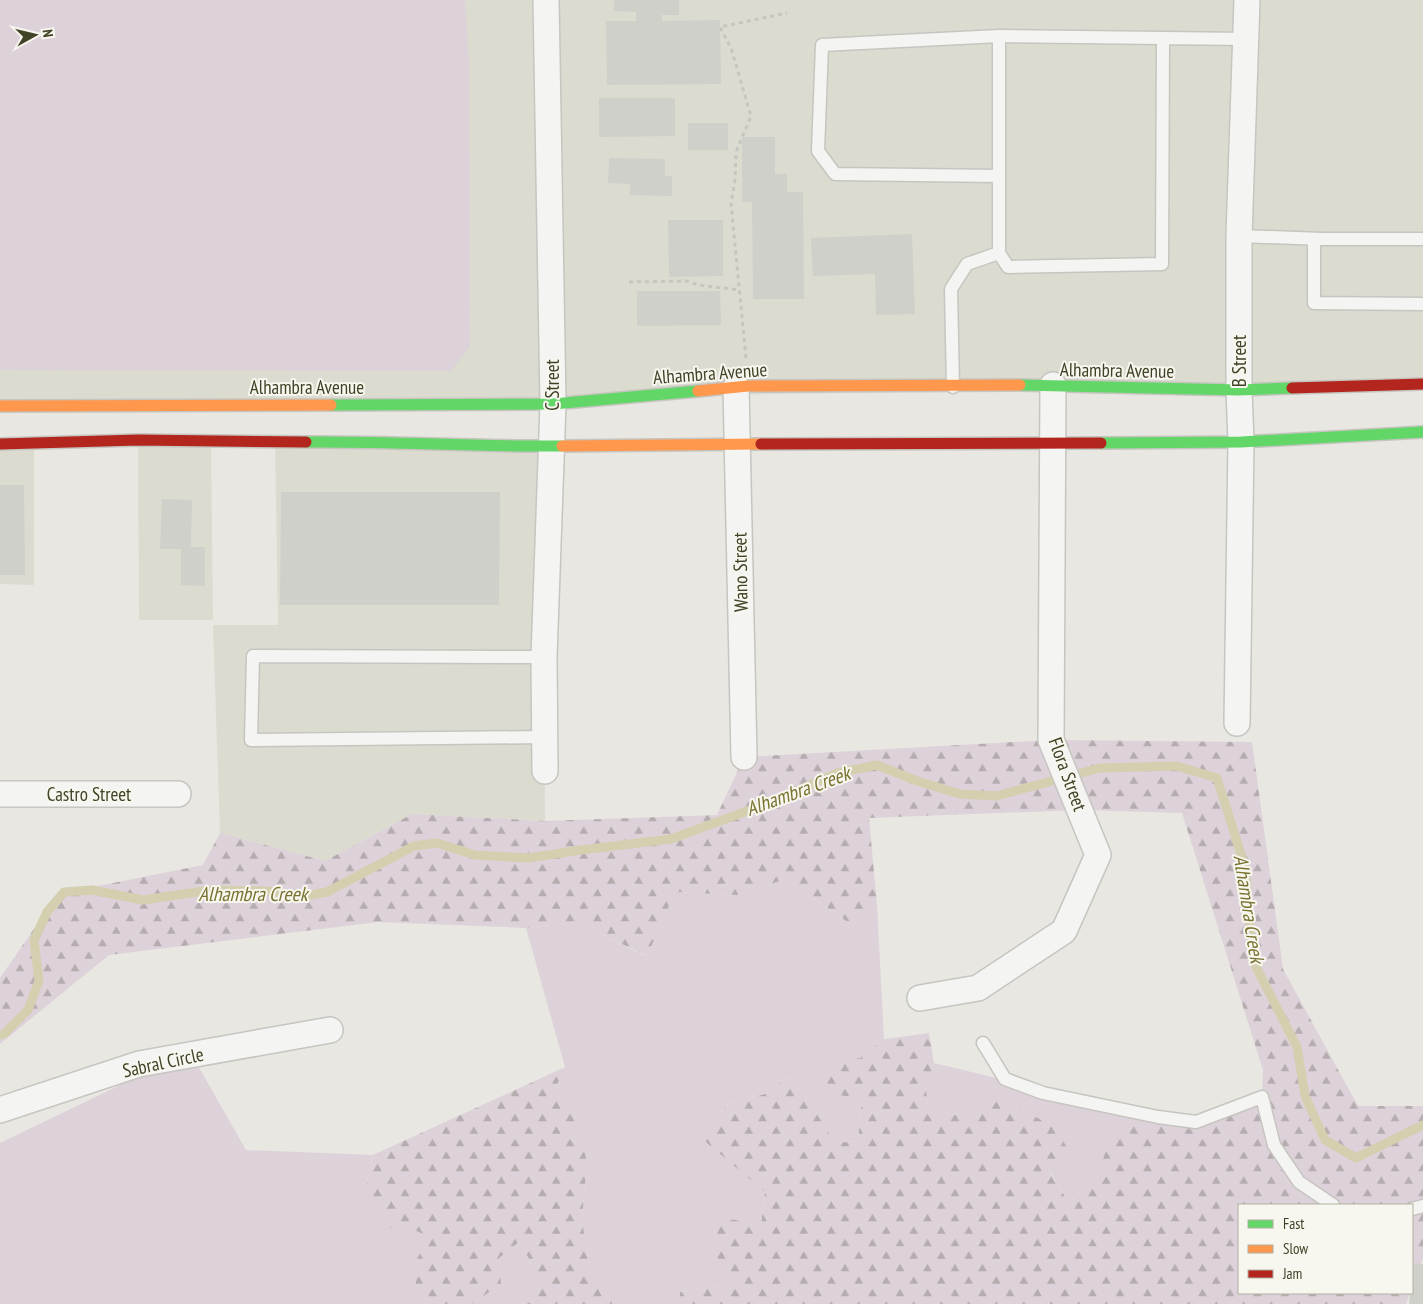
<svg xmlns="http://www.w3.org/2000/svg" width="1423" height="1304" font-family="'PT Sans Narrow',sans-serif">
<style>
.built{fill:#dbdbd0}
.grass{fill:#ddd2d9}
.forest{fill:url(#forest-firs)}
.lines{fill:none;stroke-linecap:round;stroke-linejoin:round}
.stream{stroke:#d4cfae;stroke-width:9}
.building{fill:#d0d0ca}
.lane-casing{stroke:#c6c5c0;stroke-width:15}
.street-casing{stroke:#c6c5c0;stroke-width:28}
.fast-casing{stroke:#c6c5c0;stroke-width:14}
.slow-casing{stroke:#c6c5c0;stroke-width:14}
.jam-casing{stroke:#c6c5c0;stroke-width:14}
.path{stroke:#c6c6c0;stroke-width:3;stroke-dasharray:4 4;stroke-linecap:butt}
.lane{stroke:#f4f4f2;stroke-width:12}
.street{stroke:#f4f4f2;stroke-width:25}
.fast{stroke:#63d668;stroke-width:11}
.slow{stroke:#ff974d;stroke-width:11}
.jam{stroke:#b3261e;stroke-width:11}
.labels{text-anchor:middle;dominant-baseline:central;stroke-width:4;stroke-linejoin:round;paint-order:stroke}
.street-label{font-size:19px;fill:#424227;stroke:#f7f7f0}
.water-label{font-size:20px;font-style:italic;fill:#79722f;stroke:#f7f7f0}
</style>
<defs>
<pattern id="forest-firs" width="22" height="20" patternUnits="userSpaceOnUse" patternTransform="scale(1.25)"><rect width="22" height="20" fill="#ddd2d9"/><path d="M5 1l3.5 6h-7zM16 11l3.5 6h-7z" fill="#b5acb0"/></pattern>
</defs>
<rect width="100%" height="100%" fill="#e8e7e2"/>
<path class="built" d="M0,0h1423v384l-1423,22z
M138,440h73l2,180h-74z
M275,442l276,4 -7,211 1,164 -133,-7 -87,47 -105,-28 -7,-208h65z
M34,443v142l-34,-1v-140z"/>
<path class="grass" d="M0,0h465l4,61 1,286 -19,24 -451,-1z
M786,879l66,46 25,-20 7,134 -24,19 -39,5 41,35 -4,43 -23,2 -25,-40 -21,-27 -24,18 -37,10 -28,33 65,54 -4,34 -46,-9 -1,35 17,34 -51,7v12h-68l2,-13 -24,-18 -8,-54 5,-58 -14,-51 -17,-23 9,-20 -39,-139 50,-6 70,34 29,-64 62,3z
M934,1063l224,54 -50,30 -10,28 -29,28 -20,-33 -71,-53 -28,-3 -22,-6 -2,-19z
M197,1064l49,86 127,5 -6,28 38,43 26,11 -15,51 14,16h-430v-161l143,-69z
M519,1242l16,27v32l-13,3h-50l28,-20 -1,-26z"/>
<path class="forest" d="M1051,740l201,2 31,227 75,137h65v152l-11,31v-84h-173v88h171l-4,11h-726v-12l51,-7 -17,-34 1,-35 46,9 4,-33 -65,-55 28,-33 37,-10 24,-18 21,27 25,40 23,-2 4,-42 -34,-6 -8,-30 40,-5 24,-19 45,-6 5,30 -8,26 2,19 22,6 28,3 23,-19 55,30 15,27 -22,16 20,32 29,-28 9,-28 19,-22 32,-8 38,5 66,-25 1,-27 -81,-257 -102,-3 -211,8 8,87 -25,20 -66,-46 -49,16 -62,-3 -28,64 -71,-34 -50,6 -148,-6 -269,33 -109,89v-66l58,-84 145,-29 17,-32 105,28 87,-47 133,7 172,-6 27,-58z
M565,1067l-9,20 17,23 14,51 -5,58 8,54 25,18 -3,13h-90l13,-3v-32l-16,-27 -20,16 2,26 -29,20h-42l-14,-16 -1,-26 15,-25 -25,-11 -19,2 -19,-45 6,-28z"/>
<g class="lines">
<path class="stream" d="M0,1035l4,-1 24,-24 11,-29 -5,-41 13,-28 17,-20 28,-2 51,10 68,-10 56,1 38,5 22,-4 87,-46 23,-3 38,12 53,3 53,-8 90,-11 98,-36 68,-30 40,-8 40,16 43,13 36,2 104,-28 77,-2 40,12 28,89 8,94 44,86 8,49 20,44 31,18 67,-33"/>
</g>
<path class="building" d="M614,0h65v15h-17v6l58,-1 1,64 -114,1 -1,-64h30v-9l-22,-1z
M599,98h76v38l-76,1z
M688,123h40v27h-40z
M742,137h33v37h12v18h16l1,107h-51l-1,-97h-10z
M609,158l56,1v17h7v20l-42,-1v-11l-22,-1z
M668,220h55v56l-54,1z
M912,234l3,80 -39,1 -1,-41 -62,2 -2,-38z
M637,291h83l1,34 -84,1z
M0,485h24l1,90h-25z
M281,492h219l-1,113h-219z
M162,499l30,1 -1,47h14v39l-24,-1v-36h-21z
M1413,1263l10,1v40h-14z"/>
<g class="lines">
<g class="lane-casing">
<path id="lane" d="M1163,38l-1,226 -154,3 -9,-14v-217l247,3
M999,176l-164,-2 -17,-23 4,-106 177,-9
M1239,236l84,3h100
M1314,239v64l109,1
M953,387l-2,-98 16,-25 32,-11
M544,657l-291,-1 -2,84 294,-3
M983,1043l22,36 38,14 115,24 38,5 66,-25 12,48 25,37 34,23
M1412,1209l11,-3"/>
</g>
<g class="street-casing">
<path id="street" d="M736,387l8,370
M1237,723l4,-281 -2,-52v-154l8,-236
M545,771l-1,-114 9,-253 -7,-404
M0,794h178
M920,998l58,-10 86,-57 34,-76 -47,-115 2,-355
M0,1110l139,-46 191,-34"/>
</g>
<g class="fast-casing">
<path id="fast" d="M1020,385l219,5 53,-2
M331,405l222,-1 145,-13
M306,442c86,-1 171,5 256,4
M1101,443l140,-1 182,-10"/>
</g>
<g class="slow-casing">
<path id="slow" d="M698,391l50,-5 272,-1
M0,406l331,-1
M562,446l199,-2"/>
</g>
<g class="jam-casing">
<path id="jam" d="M1292,388l131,-4
M0,444l138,-4 168,2
M761,444l340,-1"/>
</g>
<path class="path" d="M629,282l58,-1 11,4 42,5
M746,358l-15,-154 4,-24 1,-28 15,-36 -20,-68 -11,-21 67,-14"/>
<use href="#lane" class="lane"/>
<use href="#street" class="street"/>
<use href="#fast" class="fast"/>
<use href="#slow" class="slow"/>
<use href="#jam" class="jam"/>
</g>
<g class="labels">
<g class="street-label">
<text transform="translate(1239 361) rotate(-90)">B Street</text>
<text transform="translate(1117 370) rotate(1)">Alhambra Avenue</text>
<text transform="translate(710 373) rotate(-4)">Alhambra Avenue</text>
<text transform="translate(552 385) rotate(-90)">C Street</text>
<text x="307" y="387">Alhambra Avenue</text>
<text transform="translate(740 572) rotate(-91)">Wano Street</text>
<text transform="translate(1068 774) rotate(70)">Flora Street</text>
<text x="89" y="794">Castro Street</text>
<text transform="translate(163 1062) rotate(-12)">Sabral Circle</text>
</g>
<g class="water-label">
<text transform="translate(798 791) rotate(-20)">Alhambra Creek</text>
<text x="253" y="894">Alhambra Creek</text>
<text transform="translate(1249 909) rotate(81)">Alhambra Creek</text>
</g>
</g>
<rect x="1238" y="1204" width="175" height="90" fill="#f7f7f0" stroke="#afafa0"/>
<rect x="1248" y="1220" width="25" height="8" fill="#63d668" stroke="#afafa0"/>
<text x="1283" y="1229" font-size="15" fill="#424227">Fast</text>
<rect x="1248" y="1245" width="25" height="8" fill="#ff974d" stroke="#afafa0"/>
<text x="1283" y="1254" font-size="15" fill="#424227">Slow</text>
<rect x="1248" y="1270" width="25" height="8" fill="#b3261e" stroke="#afafa0"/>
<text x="1283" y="1279" font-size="15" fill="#424227">Jam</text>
<g transform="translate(35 35) rotate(82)" stroke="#f7f7f0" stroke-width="4" paint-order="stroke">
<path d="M0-4L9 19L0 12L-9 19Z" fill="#424227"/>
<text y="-8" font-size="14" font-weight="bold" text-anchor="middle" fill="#424227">N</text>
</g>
</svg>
